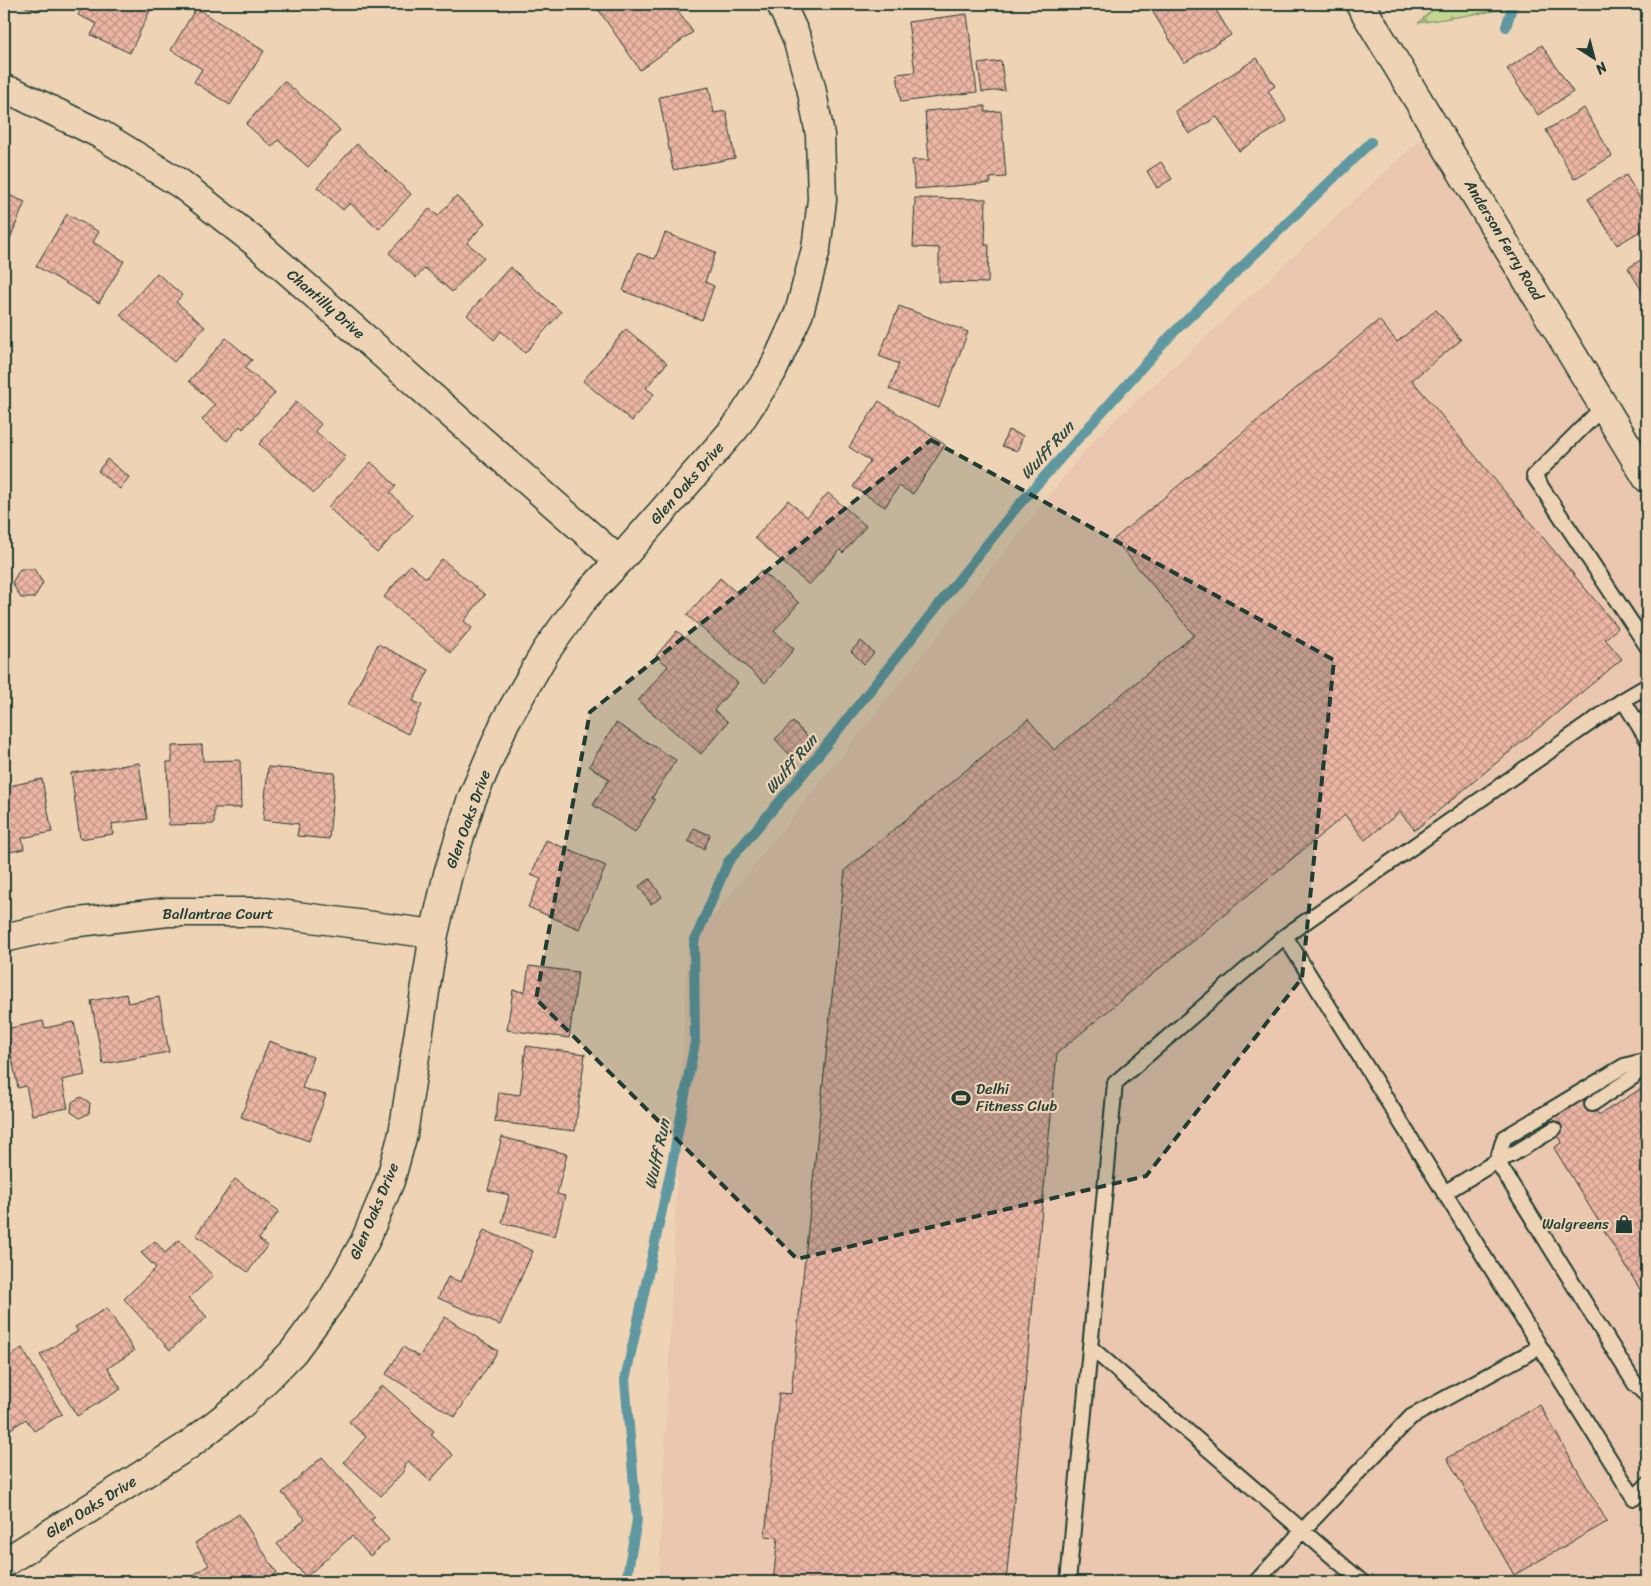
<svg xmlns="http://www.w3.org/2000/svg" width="1651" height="1586" font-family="Sriracha,sans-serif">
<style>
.built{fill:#eac7ae}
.forest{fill:url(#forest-firs);stroke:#708a60}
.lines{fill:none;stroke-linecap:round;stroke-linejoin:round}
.stream{stroke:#5f98a0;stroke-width:10}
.building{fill:url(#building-cross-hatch);stroke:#1f3d34}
.lane-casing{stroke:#1f3d34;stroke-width:18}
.street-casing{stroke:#1f3d34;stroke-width:31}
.secondary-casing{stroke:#1f3d34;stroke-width:31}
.lane{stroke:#eed3b5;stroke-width:14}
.street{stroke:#eed3b5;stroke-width:28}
.secondary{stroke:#eed3b5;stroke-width:28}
.marked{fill:#1f3d34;fill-opacity:0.2;stroke:#1f3d34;stroke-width:4;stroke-dasharray:10 6;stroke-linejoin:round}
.labels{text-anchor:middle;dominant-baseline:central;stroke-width:4.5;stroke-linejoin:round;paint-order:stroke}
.street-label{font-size:15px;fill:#1f3d34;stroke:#eed3b5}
.poi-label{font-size:15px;fill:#1f3d34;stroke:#eed3b5;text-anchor:start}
.water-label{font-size:16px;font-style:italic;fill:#2a4c46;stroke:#eed3b5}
</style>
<defs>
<pattern id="forest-firs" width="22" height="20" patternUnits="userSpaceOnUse" patternTransform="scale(1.25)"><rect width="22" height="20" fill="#c2d78d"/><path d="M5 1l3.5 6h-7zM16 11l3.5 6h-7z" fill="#a6b97a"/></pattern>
<pattern id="building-cross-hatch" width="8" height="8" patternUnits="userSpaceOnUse" patternTransform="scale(1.25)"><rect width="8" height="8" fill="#edb5a4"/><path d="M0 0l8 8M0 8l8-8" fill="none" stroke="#bf9486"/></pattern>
</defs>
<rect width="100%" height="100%" fill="#eed3b5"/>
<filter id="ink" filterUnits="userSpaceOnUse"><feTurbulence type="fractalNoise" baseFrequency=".02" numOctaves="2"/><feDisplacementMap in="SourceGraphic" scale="10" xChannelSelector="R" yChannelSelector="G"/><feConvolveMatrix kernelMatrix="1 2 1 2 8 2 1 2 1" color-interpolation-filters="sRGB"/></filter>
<g filter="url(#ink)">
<path class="built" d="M1435,126l212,352v1104h-988l28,-633 405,-507z"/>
<path class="forest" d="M1439,4h100l-121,19z"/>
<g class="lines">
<path class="stream" d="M1506,27l7,-23
M626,1582l11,-62 -12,-140 46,-211 24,-127 -1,-100 34,-80 75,-88 213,-266 155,-173 200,-193"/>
</g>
<path class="building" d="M17,4h24l-3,7z
M70,4h83l-23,49 -39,-18 6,-11 -19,-9 3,-6z
M605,4h67l21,28 -53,38 -42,-61z
M1148,4h72l-6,3 17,28 -47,28z
M196,8l68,43 -34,54 -36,-23 8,-13 -31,-19z
M967,14l10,78 -76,10 -4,-28 18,-2 -7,-50z
M1542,45l31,47 -35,23 -31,-46z
M1257,58l18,28 -7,5 19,30 -48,30 -22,-34 -28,17 -14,-23z
M1001,61l4,29 -23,2 -4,-28z
M284,81l56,49 -32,37 -30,-27 -6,7 -26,-23z
M709,87l5,26 12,-2 9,47 -62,12 -14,-73z
M985,106v6l16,-1 5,66 -16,1 1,5 -76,6 -3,-29h17l-4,-49z
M1584,108l28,48 -38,23 -28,-49z
M357,144l54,50 -32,35 -29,-26 -7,7 -26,-23z
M1161,162l11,17 -15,9 -10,-17z
M1626,175l21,35v17l-30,18 -29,-46z
M4,193l21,9 -19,46 -2,-1z
M456,196l29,27 -18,20 17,14 -32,35 -27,-24 -9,10 -27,-25 41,-45 8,8z
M915,198l71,1 -1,46h4l-1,38 -49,-1v-34l-26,-1z
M67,214l32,18 -6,10 31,19 -25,42 -63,-37z
M665,233l51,19 -11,30 9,4 -12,34 -79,-29 14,-38 18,6z
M1647,256v43l-19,-31z
M510,267l51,45 -36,41 -24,-22 -7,9 -27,-25z
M157,273l25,22 -6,7 29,25 -31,35 -54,-47z
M899,306l69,26 -29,76 -50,-19 10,-25 -20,-8z
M1436,310l25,30 -49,40 206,248 -13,11 17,20 -207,171 -15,-18 -35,28 -20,-25 -288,238 -51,529h-233l5,-45 -13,-1 14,-143 12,1 54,-524 183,-151 26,31 140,-115 -80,-96 265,-219 18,22z
M626,329l41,34 -21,25 8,6 -22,27 -49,-40z
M226,338l26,22 -7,8 30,25 -32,36 -3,-3 -13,15 -25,-21 13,-15 -26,-24z
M879,401l66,44 -32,49 -14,-8 -14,21 -32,-20 17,-26 -21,-14z
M296,402l25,22 -6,7 31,26 -32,36 -55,-49z
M1008,430l15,6 -6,15 -15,-5z
M107,459l22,18 -9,12 -22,-18z
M371,462l25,24 -6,7 23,22 -36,38 -49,-46z
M828,493l38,33 -23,27 -3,-3 -31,35 -54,-47 33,-38 19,17z
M442,559l43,36 -21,26 8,7 -21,25 -67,-56 26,-32 16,13z
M20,569h14l9,14 -9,15h-13l-9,-15z
M761,570l38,33 -25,28 20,18 -29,34 -78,-68 33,-37 19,17z
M677,631l61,52 -24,27 14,12 -27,32 -63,-53 30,-35 -12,-10z
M861,641l13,12 -10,11 -13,-13z
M378,644l51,26 -16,31 9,4 -14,29 -60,-29z
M793,722l17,17 -19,17 -16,-17z
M616,723l60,37 -24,38 3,2 -20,32 -42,-27 16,-26 -20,-13z
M202,745l1,16 37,-1 1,48h-27v16l-45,1 -2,-63h5v-16z
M139,763l8,56 -35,5 1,10 -33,5 -9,-66z
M268,767l67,6 -6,66 -32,-3 2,-12 -36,-4z
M42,779l10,53 -30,6 2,11 -20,4v-66z
M694,828l16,7 -6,14 -16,-8z
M546,840l60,26 -27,63 -51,-22 13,-28 -10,-4z
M650,879l12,18 -11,7 -12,-18z
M529,966l49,6 -9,66 -62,-8 6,-40 12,2z
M126,994l2,9 31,-6 10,55 -66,12 -12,-63z
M43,1021l2,7 29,-6 11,53 -23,5 6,28 -36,7 -6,-29 -8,2 -12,-59z
M269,1041l44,16 -11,31 24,7 -17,46 -68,-24z
M526,1046l59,8 -10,77 -80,-9 4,-30 21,3z
M1647,1085v216l-93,-153 8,-6 -15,-25 38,-24 14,22z
M81,1097l9,6 -1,10 -9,5 -9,-6 1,-10z
M502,1137l65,17 -10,40 8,2 -10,40 -53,-13 7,-28 -21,-5z
M235,1179l44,32 -20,28 8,7 -19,26 -52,-37z
M484,1230l49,21 -33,74 -62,-27 10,-21 13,5z
M179,1240l34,36 -24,22 18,19 -37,33 -46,-51 32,-31 -15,-15 14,-12 10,12z
M107,1308l27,43 -26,17 13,21 -44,27 -37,-61 38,-24 -3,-4z
M445,1317l53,34 -43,66 -69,-43 17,-27 16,10z
M22,1348l40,66 -28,17 -8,-12 -22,14v-73z
M382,1385l52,46 -3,4 22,20 -23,26 -22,-20 -4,5v5l-23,25 -37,-34 22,-25 -17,-15z
M1540,1405l67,117 -93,53 -67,-117z
M322,1457l53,60 -4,3 18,20 -19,16 -18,-20 -46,41 -29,-33 28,-25 -23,-26z
M239,1514l38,59 -4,3 4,6h-93v-1l25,-16 -14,-22z"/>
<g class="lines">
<g class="lane-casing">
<path id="lane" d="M1604,406l-70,70 113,170
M1623,700l24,39
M1285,936l349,562 13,-13
M1647,1060l-23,6 -120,72 -7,23 138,223 12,12
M1592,1104l41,-27 12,-16
M1444,1193l53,-32 16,-7 41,-25
M1090,1347l272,235
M1068,1582l47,-499 170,-147 338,-236 24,-14
M1256,1582l46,-51 109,-114 129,-70"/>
</g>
<g class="street-casing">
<path id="street" d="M4,89l12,4 84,41 81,50 74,58 364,319
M4,938l66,-15 98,-11h97l169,22
M4,1563l185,-118 55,-43 49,-50 40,-54 32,-57 25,-60 13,-47 31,-200 14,-60 23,-73 34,-79 41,-71 38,-53 35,-37 117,-134 36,-55 27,-59 17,-64 6,-49 -2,-65 -9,-48 -14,-48 -16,-35"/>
</g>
<g class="secondary-casing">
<path id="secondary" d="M1360,4l287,474"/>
</g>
<use href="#lane" class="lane"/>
<use href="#street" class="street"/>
<use href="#secondary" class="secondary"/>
</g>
</g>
<path class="marked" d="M931,440l403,220 -32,318 -156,198 -349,83 -261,-260 54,-287z"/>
<defs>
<g id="stadium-bare" transform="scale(1.5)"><path d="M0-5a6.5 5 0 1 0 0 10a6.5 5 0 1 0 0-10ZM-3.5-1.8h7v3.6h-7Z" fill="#1f3d34" stroke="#eed3b5" stroke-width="2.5" paint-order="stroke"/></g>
<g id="shop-bare" transform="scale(1.5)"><path d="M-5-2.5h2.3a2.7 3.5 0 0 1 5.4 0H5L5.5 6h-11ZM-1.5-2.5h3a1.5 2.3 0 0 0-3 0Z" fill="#1f3d34" stroke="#eed3b5" stroke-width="2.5" paint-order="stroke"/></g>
</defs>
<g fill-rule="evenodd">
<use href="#stadium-bare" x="961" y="1098"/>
<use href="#shop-bare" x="1624" y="1224"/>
</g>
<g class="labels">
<g class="street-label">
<text transform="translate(1504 240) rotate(59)">Anderson Ferry Road</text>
<text transform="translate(326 304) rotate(41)">Chantilly Drive</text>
<text transform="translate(687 483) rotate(-49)">Glen Oaks Drive</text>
<text transform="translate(468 819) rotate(-70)">Glen Oaks Drive</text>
<text x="218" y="914">Ballantrae Court</text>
<text transform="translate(374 1211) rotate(-67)">Glen Oaks Drive</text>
<text transform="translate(91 1507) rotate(-32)">Glen Oaks Drive</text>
</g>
<g class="poi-label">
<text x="976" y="1089">Delhi<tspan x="976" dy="17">Fitness Club</tspan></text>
<text x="1609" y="1224" text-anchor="end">Walgreens</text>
</g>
<g class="water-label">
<text transform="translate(1047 450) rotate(-48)">Wulff Run</text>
<text transform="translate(791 764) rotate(-50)">Wulff Run</text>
<text transform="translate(657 1154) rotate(-78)">Wulff Run</text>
</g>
</g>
<rect width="1651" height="1586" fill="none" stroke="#eed3b5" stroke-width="20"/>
<rect x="10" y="10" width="1631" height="1566" fill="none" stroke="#1f3d34" stroke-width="2" filter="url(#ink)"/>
<g transform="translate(1594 58) rotate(144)" stroke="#eed3b5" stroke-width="4" paint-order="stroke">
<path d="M0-4L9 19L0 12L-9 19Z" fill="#1f3d34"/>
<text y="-8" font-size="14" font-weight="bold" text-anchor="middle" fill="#1f3d34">N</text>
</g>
</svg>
